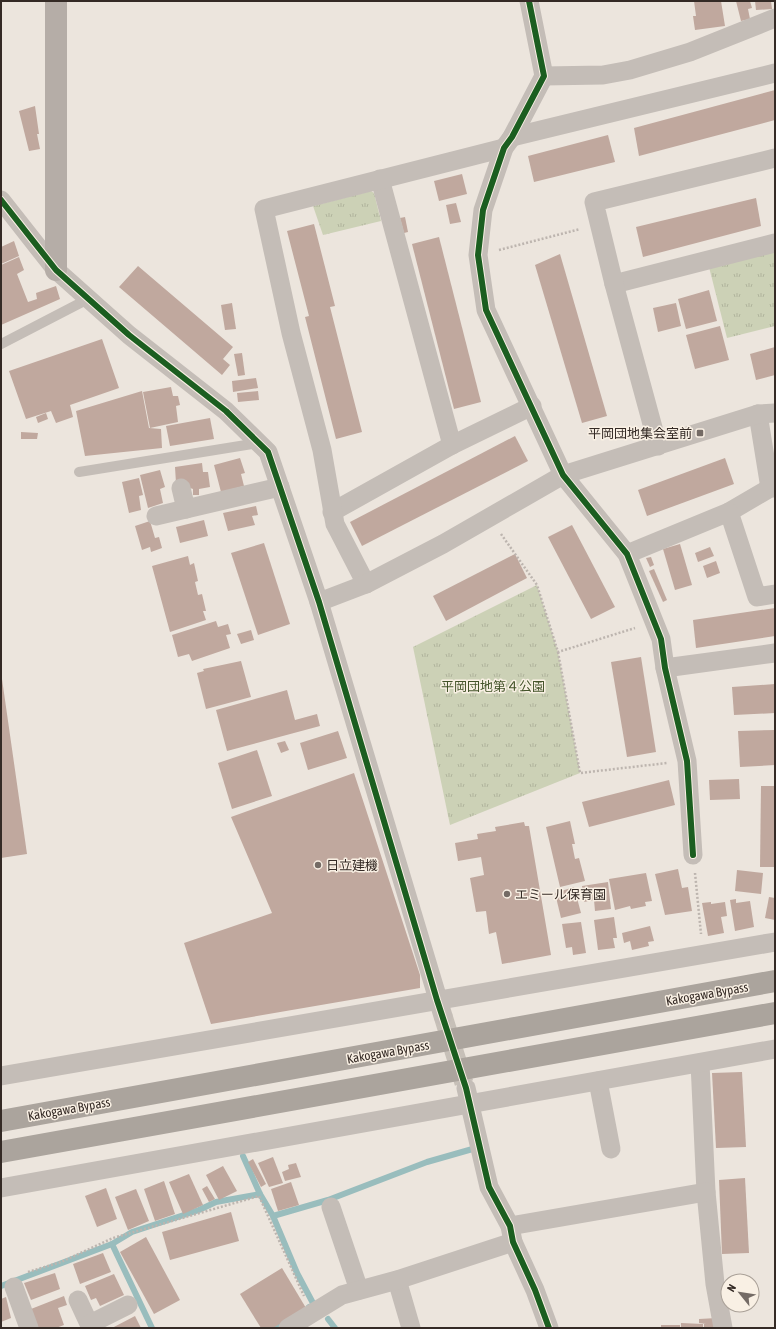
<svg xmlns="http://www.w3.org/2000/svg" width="776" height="1329" font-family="'Asap Condensed','Noto Sans JP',sans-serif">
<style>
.grass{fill:url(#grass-tufts)}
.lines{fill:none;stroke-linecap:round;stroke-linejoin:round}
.stream{stroke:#99bdbd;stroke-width:6}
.building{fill:#c0a89e}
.street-tunnel{stroke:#c7c0b8;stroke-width:19;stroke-dasharray:19 10;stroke-linecap:butt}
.path{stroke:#bdb5af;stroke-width:2.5;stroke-dasharray:2 2;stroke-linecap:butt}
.lane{stroke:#c4bdb7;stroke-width:10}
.street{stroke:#c4bdb7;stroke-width:19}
.secondary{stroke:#b5ada7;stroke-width:22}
.highway{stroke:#aba49d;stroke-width:22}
.cycleway-casing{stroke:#f9f0e4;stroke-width:8}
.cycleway{stroke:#1b5e20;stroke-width:6}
.poi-dot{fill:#746b65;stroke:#f9f0e4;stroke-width:1.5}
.labels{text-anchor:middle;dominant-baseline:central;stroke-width:3;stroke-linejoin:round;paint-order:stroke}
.poi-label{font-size:13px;fill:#342a25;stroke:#f9f0e4;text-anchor:start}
.park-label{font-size:13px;fill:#435329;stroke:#f9f0e4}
.street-label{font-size:13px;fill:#342a25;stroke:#f9f0e4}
</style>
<defs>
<pattern id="grass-tufts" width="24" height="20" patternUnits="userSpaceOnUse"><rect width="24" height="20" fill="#ccd1b6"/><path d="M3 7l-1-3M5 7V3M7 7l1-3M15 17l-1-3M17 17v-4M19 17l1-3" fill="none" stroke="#b0b49c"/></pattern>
</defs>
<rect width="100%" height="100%" fill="#ece5dd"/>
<g class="grass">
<polygon points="371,191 374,193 381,221 323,235 313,206"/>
<polygon points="775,250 775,326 727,338 709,267"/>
<polygon points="537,585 558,652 580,773 450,825 413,647"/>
</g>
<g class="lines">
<g class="stream">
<polyline points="243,1156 260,1194 273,1216 297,1273 314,1305 309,1307"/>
<polyline points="273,1216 328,1200 427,1162 476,1148"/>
<polyline points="112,1244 152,1328"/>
<polyline points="1,1286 112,1244 132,1232 199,1210 216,1202 260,1194"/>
<polyline points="328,1319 335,1328"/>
<polyline points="274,1328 286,1321"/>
</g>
</g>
<g class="building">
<polygon points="694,1 721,1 725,26 695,30 693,16 696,16"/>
<polygon points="736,1 750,1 752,8 748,9 750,19 741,21"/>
<polygon points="755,1 771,1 772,9 756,10"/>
<polygon points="775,90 775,120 639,156 634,128"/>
<polygon points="35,106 39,134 37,134 40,149 29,151 19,111"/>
<polygon points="608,135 615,162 534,182 528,156"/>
<polygon points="462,174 467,194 439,201 434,181"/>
<polygon points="756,198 761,226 643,257 636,227"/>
<polygon points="456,203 461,222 450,224 446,205"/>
<polygon points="405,217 408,232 404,233 400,218"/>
<polygon points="314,224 335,306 330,307 362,432 336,439 305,317 309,316 287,231"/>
<polygon points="439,237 481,402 454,409 412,244"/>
<polygon points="14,241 19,256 1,264 1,247"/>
<polygon points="560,254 607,416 582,423 535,265"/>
<polygon points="19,257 24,270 17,274 28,302 37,299 36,293 56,286 60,299 1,325 1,265"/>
<polygon points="138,266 233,347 223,359 230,365 222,375 119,287"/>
<polygon points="709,290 717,321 686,329 678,299"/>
<polygon points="232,303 236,329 225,330 221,305"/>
<polygon points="676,303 681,326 658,332 653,308"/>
<polygon points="720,326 729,360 695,369 686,335"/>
<polygon points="102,339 119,388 70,405 73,417 56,423 51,411 26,419 9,371"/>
<polygon points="775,347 775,375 756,380 750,354"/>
<polygon points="242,353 245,375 238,376 234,354"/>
<polygon points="256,378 258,388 233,392 232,381"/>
<polygon points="171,387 173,396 178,396 180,405 176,406 178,422 150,428 143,392"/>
<polygon points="142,391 149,428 161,429 162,448 85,456 76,411"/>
<polygon points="258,391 259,400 238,402 237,393"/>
<polygon points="46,413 48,419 38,423 36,417"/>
<polygon points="210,418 214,439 170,446 166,426"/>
<polygon points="21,432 38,433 37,439 21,439"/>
<polygon points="515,436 528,461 362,546 350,522"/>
<polygon points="240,458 245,473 241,474 244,486 221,492 214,465"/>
<polygon points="725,458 734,484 647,516 638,490"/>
<polygon points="202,463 203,472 208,472 210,487 199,489 199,495 193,495 193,489 176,483 175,467"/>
<polygon points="160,470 165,487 160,489 163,503 148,508 140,475"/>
<polygon points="139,478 143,495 139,496 141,510 129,513 122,482"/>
<polygon points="256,506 258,515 252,516 255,525 228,531 223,513"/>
<polygon points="204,520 208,536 180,543 176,527"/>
<polygon points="150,521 155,538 159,537 162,548 151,552 150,547 142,550 135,526"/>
<polygon points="572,525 615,607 591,619 548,537"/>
<polygon points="264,543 290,624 258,635 231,553"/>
<polygon points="680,544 692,585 675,590 663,549"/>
<polygon points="710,547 714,556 698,562 695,553"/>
<polygon points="515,554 527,578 446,621 433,596"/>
<polygon points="188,556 190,565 194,563 198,581 195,582 198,595 202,594 206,611 203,611 206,620 170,632 152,566"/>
<polygon points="651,557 654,565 650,567 646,558"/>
<polygon points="716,561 720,573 707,578 703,566"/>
<polygon points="654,569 667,600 663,602 649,571"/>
<polygon points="775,608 775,636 696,648 693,620"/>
<polygon points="216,621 218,627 228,624 231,634 226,635 230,648 192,661 189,654 178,657 172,635"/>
<polygon points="251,630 254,640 241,644 237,634"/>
<polygon points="641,657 656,752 627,757 611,662"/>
<polygon points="241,661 251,697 206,709 197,673 204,671 203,669"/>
<polygon points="1,672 27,854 1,858"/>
<polygon points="775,684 775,713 734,715 732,687"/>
<polygon points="287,690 295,720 317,714 320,726 227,751 216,710"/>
<polygon points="775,730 775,765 740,767 738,731"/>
<polygon points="338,731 347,758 308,770 300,743"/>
<polygon points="285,741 289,750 281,753 277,743"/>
<polygon points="257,750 272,796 232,809 218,763"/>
<polygon points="354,773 420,975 420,988 211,1024 184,943 272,913 231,817"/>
<polygon points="739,779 740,799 710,800 709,780"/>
<polygon points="669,780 675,805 589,827 582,802"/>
<polygon points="761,786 775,786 775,867 760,867"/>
<polygon points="570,821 575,844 572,844 575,859 579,858 585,881 560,887 546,827"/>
<polygon points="524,822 525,826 529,826 551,955 502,964 496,932 489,934 486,911 476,912 470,878 484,875 481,857 458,861 455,843 478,839 477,834 496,831 495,827"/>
<polygon points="678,869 682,888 688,887 692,911 665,915 655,874"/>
<polygon points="737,870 763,873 761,894 735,891"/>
<polygon points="646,873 652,901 645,902 646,906 631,909 630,906 615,910 609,879"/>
<polygon points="608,882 611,909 595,911 594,900 584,902 582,886"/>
<polygon points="574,887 581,913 561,918 555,893"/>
<polygon points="769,897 775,898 775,920 765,918"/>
<polygon points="736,899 736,903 750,901 754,927 735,931 730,900"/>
<polygon points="711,902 711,904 725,902 727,916 721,917 724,933 708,936 702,903"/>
<polygon points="614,917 617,938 613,938 615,948 598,950 594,920"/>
<polygon points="581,922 586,953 573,955 572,947 566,948 562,924"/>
<polygon points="650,926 654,941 648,942 649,946 632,950 630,941 624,943 622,933"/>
<polygon points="742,1072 746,1147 716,1148 712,1073"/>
<polygon points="273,1157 283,1183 269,1187 258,1163"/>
<polygon points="253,1159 266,1184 261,1187 248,1162"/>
<polygon points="296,1163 301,1177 285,1181 282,1172 289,1169 288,1165"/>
<polygon points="223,1166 237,1191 219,1200 206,1175"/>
<polygon points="189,1174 203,1205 183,1214 169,1182"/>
<polygon points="745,1178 749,1253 722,1254 719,1180"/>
<polygon points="164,1181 175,1214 155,1221 144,1189"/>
<polygon points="291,1182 299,1205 278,1211 271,1189"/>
<polygon points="207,1186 215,1199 209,1202 202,1189"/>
<polygon points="106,1188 117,1219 97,1227 85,1196"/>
<polygon points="136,1189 149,1221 128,1230 115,1197"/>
<polygon points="231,1212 239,1241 170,1260 162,1232"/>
<polygon points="146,1237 180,1300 154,1314 120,1252"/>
<polygon points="103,1253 111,1272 80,1284 73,1264"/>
<polygon points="282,1268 306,1308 273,1328 261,1328 240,1294"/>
<polygon points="55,1273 60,1289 31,1300 24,1283"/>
<polygon points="114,1274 124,1295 100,1306 96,1298 91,1300 85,1286"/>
<polygon points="64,1296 67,1305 58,1308 64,1325 56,1328 38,1328 31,1309"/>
<polygon points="6,1297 11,1318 1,1322 1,1299"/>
<polygon points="135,1316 141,1328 112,1328"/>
<polygon points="717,1318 718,1328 704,1328 704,1324 706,1324 699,1323 699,1319"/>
<polygon points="681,1323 703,1324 703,1328 681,1328"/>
<rect x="661" y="1325" width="19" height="3"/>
</g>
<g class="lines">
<polyline class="street-tunnel" points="443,1016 464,1083"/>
<g class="path">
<polyline points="499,250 580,229"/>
<polyline points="501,534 537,585 558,652 635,628"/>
<polyline points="558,652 580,773 667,763"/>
<polyline points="695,873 701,934"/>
<polyline points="28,1272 61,1262 113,1238 259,1196 304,1296"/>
</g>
<g class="lane">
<polyline points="1,344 88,299"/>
<polyline points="79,472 258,443"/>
</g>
<g class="street">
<polyline points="529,1 544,76 512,137 504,148 483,210 478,255 486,310 563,475 627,554 661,639 665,668 687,761 693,855"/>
<polyline points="544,76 603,75 630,70 690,52 775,18"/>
<polyline points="512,137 775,73"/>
<polyline points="380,179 452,445"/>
<polyline points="1,200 56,270 129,335 226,411 268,452 319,602 443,1016"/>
<polyline points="614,284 775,243"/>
<polyline points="758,414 770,488"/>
<polyline points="658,446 614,284 594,202 775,158"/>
<polyline points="181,488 186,509"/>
<polyline points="332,512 452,445 532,406"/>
<polyline points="729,512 770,488 775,488"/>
<polyline points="156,516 280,487"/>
<polyline points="627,554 729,512 757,597 775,594"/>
<polyline points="366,584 335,524 322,450 291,333 264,209 504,148"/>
<polyline points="319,602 366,584 443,544 563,475 758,414 775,413"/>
<polyline points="665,668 775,653"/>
<polyline points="700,1063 706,1192 715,1284 723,1328"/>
<polyline points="1,1076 775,942"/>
<polyline points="598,1081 611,1149"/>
<polyline points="466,1088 489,1187 510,1226 513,1242 535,1290 549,1328"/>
<polyline points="1,1188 775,1049"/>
<polyline points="331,1207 359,1290"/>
<polyline points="510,1226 706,1192"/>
<polyline points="397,1280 411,1328"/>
<polyline points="14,1287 29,1328"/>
<polyline points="78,1300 91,1328"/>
<polyline points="90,1324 128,1305"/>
<polyline points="288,1328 342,1295 397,1280 513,1242"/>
</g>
<polyline class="secondary" points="56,270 56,1"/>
<g class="highway">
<polyline points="1,1121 775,981"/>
<polyline points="1,1152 775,1013"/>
</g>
<defs>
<g id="cycleway">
<polyline points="529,1 544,76 512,137 504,148 483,210 478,255 486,310 563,475 627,554 661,639 665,668 687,761 693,855"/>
<polyline points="1,200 56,270 129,335 226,411 268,452 319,602 437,1000 466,1088 489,1187 510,1226 513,1242 535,1290 549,1328"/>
</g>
</defs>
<use href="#cycleway" class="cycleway-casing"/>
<use href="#cycleway" class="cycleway"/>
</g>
<g class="poi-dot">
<rect x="696" y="429" width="8" height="8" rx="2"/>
<circle cx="318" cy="865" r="4"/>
<circle cx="507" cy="894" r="4"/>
</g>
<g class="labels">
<g class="poi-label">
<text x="692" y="433" text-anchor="end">平岡団地集会室前</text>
<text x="326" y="865">日立建機</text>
<text x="515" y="894">エミール保育園</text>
</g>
<g class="park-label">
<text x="493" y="686">平岡団地第４公園</text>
</g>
<g class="street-label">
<text transform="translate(707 994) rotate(-10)">Kakogawa Bypass</text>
<text transform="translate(388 1052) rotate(-10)">Kakogawa Bypass</text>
<text transform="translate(69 1109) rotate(-10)">Kakogawa Bypass</text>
</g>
</g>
<rect width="776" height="1329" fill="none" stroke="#342a25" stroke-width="4"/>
<g transform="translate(740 1293) rotate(300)"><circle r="19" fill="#f9f0e4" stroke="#aaa198"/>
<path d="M0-3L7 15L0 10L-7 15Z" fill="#746b65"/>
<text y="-6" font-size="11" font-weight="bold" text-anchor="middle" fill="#342a25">N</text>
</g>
</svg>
